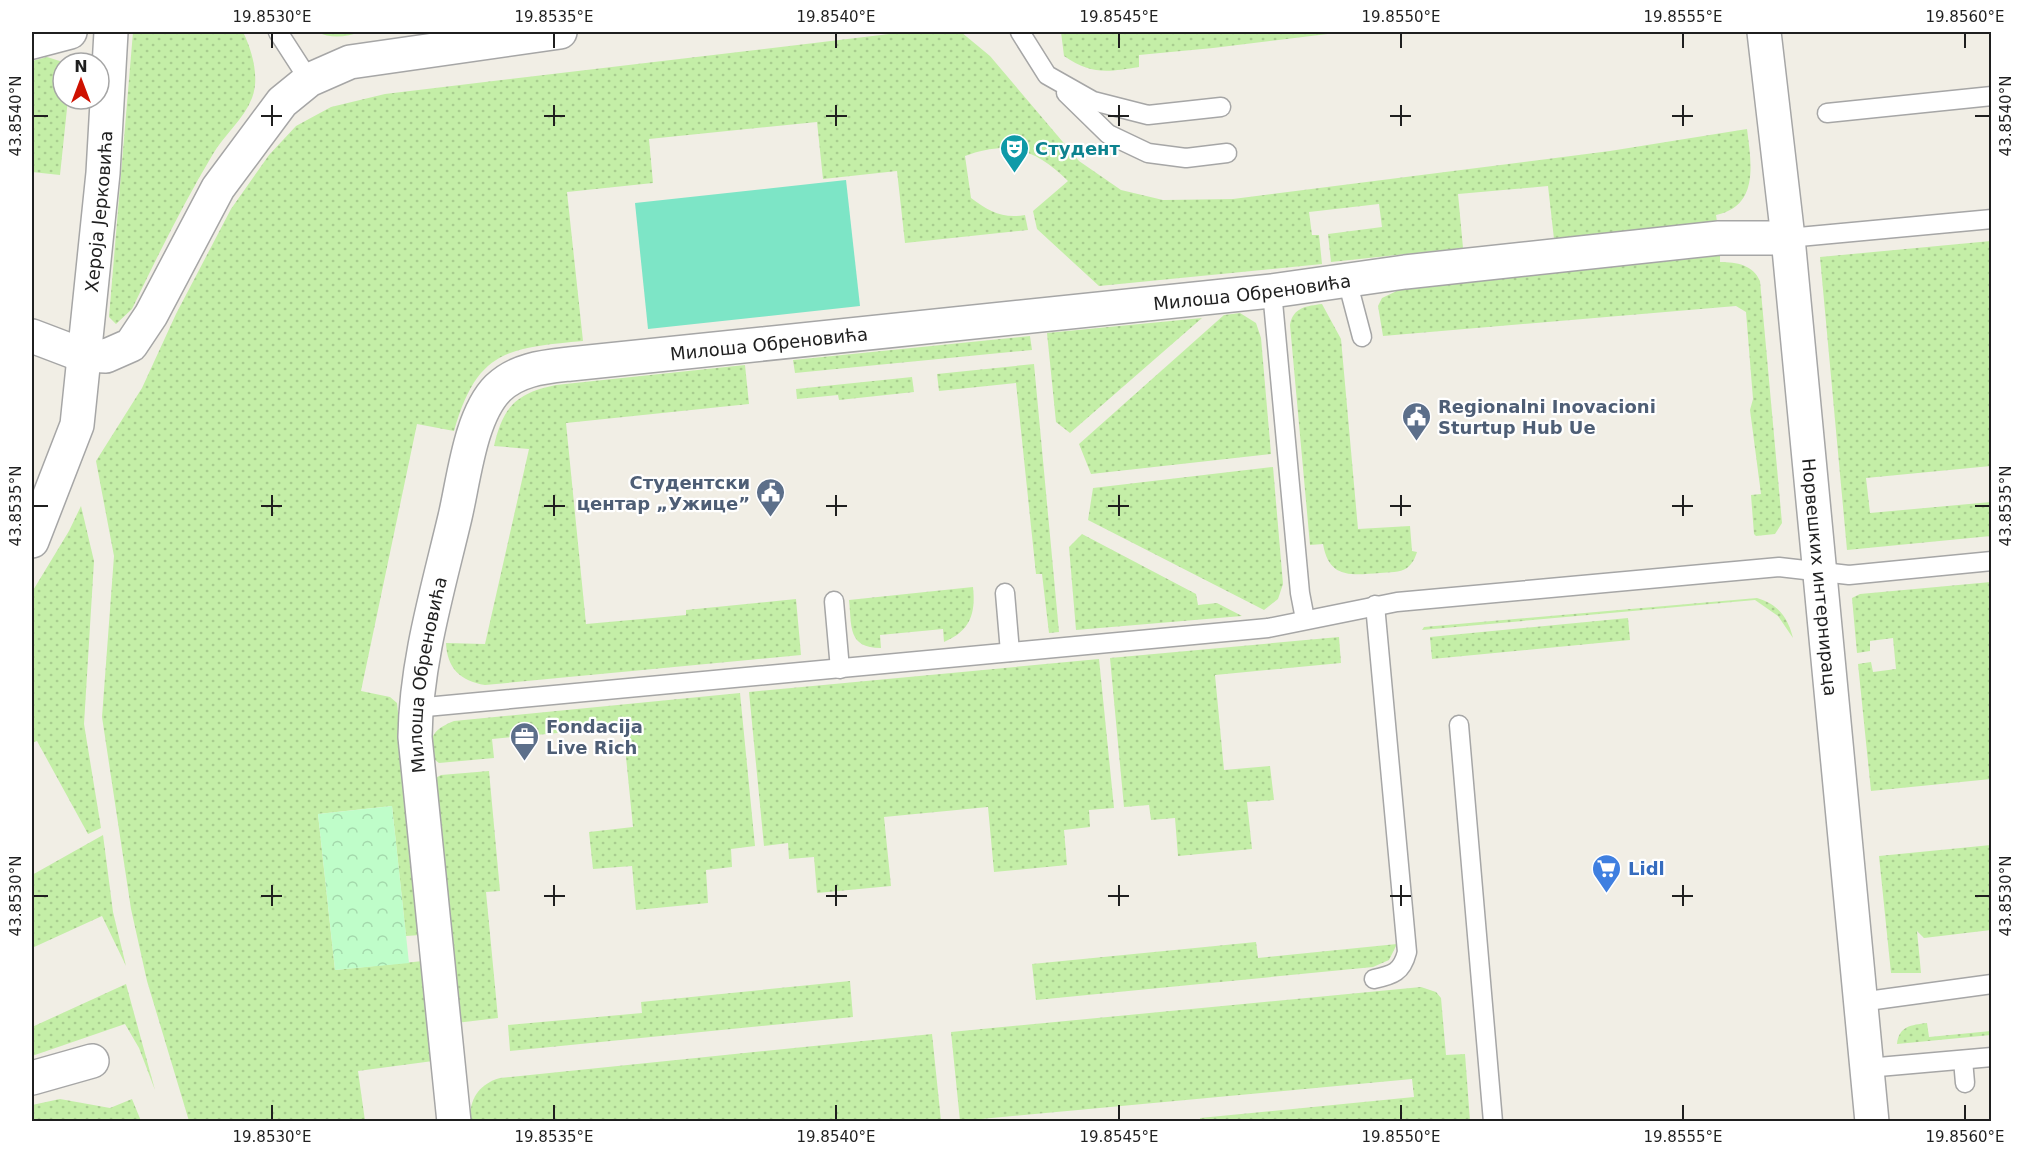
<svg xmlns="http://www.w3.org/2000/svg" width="2023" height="1153" font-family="'DejaVu Sans',sans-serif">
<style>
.grass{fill:url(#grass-dots)}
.park{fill:url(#park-crowns)}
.pitch{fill:#7de5c6}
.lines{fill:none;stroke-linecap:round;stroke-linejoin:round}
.lane-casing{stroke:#a6a6a6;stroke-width:21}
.street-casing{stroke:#a6a6a6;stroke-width:36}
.lane{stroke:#fff;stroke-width:18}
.street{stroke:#fff;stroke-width:33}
.ticks{fill:none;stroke:#1f1f1f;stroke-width:2}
.labels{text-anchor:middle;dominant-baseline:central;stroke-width:4.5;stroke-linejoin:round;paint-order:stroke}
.culture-label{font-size:18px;font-weight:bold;fill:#0d838f;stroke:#fff;text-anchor:start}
.street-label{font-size:18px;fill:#1f1f1f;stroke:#fff}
.service-label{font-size:18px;font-weight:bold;fill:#4e5e75;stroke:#fff;text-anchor:start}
.shop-label{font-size:18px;font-weight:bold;fill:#366cbe;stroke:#fff;text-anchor:start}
.neatline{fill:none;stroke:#1f1f1f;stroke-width:2}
.ticks-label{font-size:15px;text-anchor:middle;fill:#1f1f1f}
</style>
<defs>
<pattern id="grass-dots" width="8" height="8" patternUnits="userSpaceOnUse" patternTransform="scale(1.5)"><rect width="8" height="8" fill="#c4eea7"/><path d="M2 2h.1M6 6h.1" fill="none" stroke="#a8cc8f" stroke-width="1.8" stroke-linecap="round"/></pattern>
<pattern id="park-crowns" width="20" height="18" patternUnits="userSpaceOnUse" patternTransform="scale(1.5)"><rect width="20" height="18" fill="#bffdc9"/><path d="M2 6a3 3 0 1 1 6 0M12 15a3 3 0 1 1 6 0" fill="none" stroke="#a4d8ac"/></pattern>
</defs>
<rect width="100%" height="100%" fill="#f1eee5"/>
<g class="grass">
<path d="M133,32H243C252,50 260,78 252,98C244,119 224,135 213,154C183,204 157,257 132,309L116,324L109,317Z"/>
<path d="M317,32H361C346,37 331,39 317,32Z"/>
<path d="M906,32H961L990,56L1079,161L1121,190L1163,200L1233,199L1610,151L1747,129C1751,162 1760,206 1716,215L1717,222L1554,239L1548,186L1458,194L1463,248L1331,262L1328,234L1382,227L1379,204L1309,212L1312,235H1319L1322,264L1099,286L1037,229L1033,211L1068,181C1036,149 1008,140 965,156L971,198C988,211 1003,219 1025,215L1028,230L905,243L897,171L823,179L817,122L649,139L653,183L567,192L583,341C506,348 477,351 454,431L417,424L361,691L390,697L397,703L420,935L406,936L392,806L318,814L335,970L423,961L433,1061L358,1071L365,1121H189L147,981L131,909L102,717L114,556L96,461L142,388L176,314L231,209L269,155L296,126L331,107L385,94Z"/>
<path d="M1061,32H1344L1213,48L1139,55V67C1108,72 1091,75 1064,56Z"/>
<polygon points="47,57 66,63 63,63 63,99 68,99 60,175 32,172 32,61"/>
<polygon points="1991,241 1991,466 1866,478 1870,513 1991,502 1991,536 1847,550 1820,257"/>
<path d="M1720,254V262C1737,262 1753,265 1760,281L1782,523L1775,534L1756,536L1754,534L1751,495L1761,494L1750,410L1753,399L1746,312L1736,306L1383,336L1378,306L1382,298L1401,289Z"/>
<path d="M1322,304L1341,339L1358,529L1410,526L1412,551L1417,552C1415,558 1413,563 1407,568C1400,573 1389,572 1380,573C1351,575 1329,579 1323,544L1310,545L1290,325C1293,307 1307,306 1322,304Z"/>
<polygon points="1240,313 1256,323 1261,338 1271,454 1091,474 1079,444 1224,315"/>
<polygon points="1202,318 1070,433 1056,422 1047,333"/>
<polygon points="1030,336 1032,350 795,373 793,360"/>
<polygon points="1034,364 1059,632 1049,633 1042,574 1036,574 1016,383 939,391 937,374"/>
<path d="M745,365L749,404L566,423L586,624L686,615V610L796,599L801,655L485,685C460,681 447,668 446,643L485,644L529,449L494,446C503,407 516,393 556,385Z"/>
<polygon points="912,377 914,392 839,400 838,395 797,399 796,389"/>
<polygon points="1273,467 1283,584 1278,599 1264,610 1088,520 1093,488"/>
<polygon points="81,506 94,561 84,724 101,828 88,834 37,741 32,743 32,592 69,531"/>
<polygon points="1082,534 1196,594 1198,605 1217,603 1242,616 1076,630 1069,547"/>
<polygon points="1991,582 1991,779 1871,791 1858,664 1871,662 1873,672 1896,669 1893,638 1870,641 1870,651 1857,653 1852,598 1860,594"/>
<path d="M973,587C976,614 970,631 944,642L943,629L880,635L881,648C847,648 852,626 849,600Z"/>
<path d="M1757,598C1778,604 1788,618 1793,638L1778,616L1755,600L1422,630L1424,627Z"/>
<polygon points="1628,618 1630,640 1432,659 1430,637"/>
<polygon points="1339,637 1341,663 1215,675 1224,770 1270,766 1274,800 1247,802 1252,849 1178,856 1175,818 1151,820 1149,805 1124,807 1110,658"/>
<polygon points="1099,659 1114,808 1089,810 1090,827 1064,830 1067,865 994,872 988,807 884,817 891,886 817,893 814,857 789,859 788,843 764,846 749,692"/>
<path d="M740,693L755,846L731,849L732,867L706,870L708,903L636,910L632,866L593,869L589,832L633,827L623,727L492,739L494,758L439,763L431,757C429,736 434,729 454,721Z"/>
<polygon points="489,771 500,891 486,892 498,1018 456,1023 434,779 441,775"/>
<polygon points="103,835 113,912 126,966 102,916 32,948 32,875"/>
<polygon points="1991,845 1991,930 1924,938 1917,931 1921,973 1891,973 1879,856"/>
<polygon points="1256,942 1258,958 1397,944 1389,960 1373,967 1036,1000 1032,964"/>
<polygon points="850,981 853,1017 510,1051 508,1025 642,1013 641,1002"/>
<polygon points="126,984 155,1090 139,1048 125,1024 32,1056 32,1027"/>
<polygon points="1421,987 1436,992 1441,998 1446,1055 1465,1054 1470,1121 1200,1121 1200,1118 1414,1097 1412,1079 960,1121 951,1032"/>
<path d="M1927,1023L1929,1037L1991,1031V1035L1897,1044C1899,1026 1911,1025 1927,1023Z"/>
<path d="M932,1034L941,1121H471C468,1100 479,1084 500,1078Z"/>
<polygon points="60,1099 110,1108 132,1099 141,1121 32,1121 32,1105"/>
</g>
<polygon class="park" points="392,806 409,963 335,970 318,814"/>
<polygon class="pitch" points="846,180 860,306 648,329 635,203"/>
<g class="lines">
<defs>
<g id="lane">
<polyline points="278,32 309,80"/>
<polyline points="1020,32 1047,75 1093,101 1148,115 1221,107"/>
<polyline points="1066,93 1108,134 1148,153 1186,158 1227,153"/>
<polyline points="1827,113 1992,96"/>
<polyline points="1788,238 1992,219"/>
<polyline points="1347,280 1362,337"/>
<polyline points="1272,291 1300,593 1305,619"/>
<polyline points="1005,593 1010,652"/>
<polyline points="834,601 840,669"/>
<polyline points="415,708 1268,628 1397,602 1779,567 1849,575 1992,561"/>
<polyline points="1459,725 1493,1122"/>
<path d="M1374,979C1393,975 1402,972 1407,952L1375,605"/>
<polyline points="1860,1002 1992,984"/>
<polyline points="1963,1060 1965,1083"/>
<polyline points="1867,1068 1992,1057"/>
</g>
<g id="street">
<path id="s1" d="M1764,32L1788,238L1872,1122"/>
<polyline points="32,42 70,32"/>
<polyline points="32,336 82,355 106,356 131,345 151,315 218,188 282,102 309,80 350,62 560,32"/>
<path id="s2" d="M32,541L77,425L103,173L111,32"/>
<polyline points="32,1078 92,1061"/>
<path id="s3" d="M454,1122L415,737C416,662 438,589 455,517C464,479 470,416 498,388C518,369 544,367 570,364L1272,291L1405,272L1719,238H1788"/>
</g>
</defs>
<use href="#lane" class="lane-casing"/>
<use href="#street" class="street-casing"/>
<use href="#lane" class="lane"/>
<use href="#street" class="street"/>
</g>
<path class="ticks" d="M272,33V48M554,33V48M836,33V48M1119,33V48M1401,33V48M1683,33V48M1965,33V48M272,105V126M554,105V126M836,105V126M1119,105V126M1401,105V126M1683,105V126M33,116H48M261,116H282M544,116H565M826,116H847M1108,116H1129M1390,116H1411M1672,116H1693M1975,116H1990M272,495V516M554,495V516M836,495V516M1119,495V516M1401,495V516M1683,495V516M33,506H48M261,506H282M544,506H565M826,506H847M1108,506H1129M1390,506H1411M1672,506H1693M1975,506H1990M272,885V906M554,885V906M836,885V906M1119,885V906M1401,885V906M1683,885V906M33,896H48M261,896H282M544,896H565M826,896H847M1108,896H1129M1390,896H1411M1672,896H1693M1975,896H1990M272,1105V1120M554,1105V1120M836,1105V1120M1119,1105V1120M1401,1105V1120M1683,1105V1120M1965,1105V1120"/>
<defs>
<symbol id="theatre-pin" viewBox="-11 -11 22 30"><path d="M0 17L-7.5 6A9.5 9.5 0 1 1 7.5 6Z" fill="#0f9aa8" stroke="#fff"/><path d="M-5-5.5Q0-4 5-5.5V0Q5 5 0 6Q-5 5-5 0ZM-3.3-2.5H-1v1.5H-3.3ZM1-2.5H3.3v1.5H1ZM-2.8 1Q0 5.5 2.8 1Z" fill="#fff"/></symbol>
<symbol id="civic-pin" viewBox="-11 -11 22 30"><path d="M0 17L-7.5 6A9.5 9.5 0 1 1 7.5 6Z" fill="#5c6f8a" stroke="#fff"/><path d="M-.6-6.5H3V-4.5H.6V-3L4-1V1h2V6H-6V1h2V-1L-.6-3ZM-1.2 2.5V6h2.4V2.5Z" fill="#fff"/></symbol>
<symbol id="office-pin" viewBox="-11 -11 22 30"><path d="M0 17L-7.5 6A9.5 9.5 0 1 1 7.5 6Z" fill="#5c6f8a" stroke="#fff"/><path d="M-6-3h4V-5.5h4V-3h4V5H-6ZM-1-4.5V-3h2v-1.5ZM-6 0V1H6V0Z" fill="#fff"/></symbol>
<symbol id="supermarket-pin" viewBox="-11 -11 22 30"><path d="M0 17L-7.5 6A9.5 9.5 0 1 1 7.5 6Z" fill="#3f7fe0" stroke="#fff"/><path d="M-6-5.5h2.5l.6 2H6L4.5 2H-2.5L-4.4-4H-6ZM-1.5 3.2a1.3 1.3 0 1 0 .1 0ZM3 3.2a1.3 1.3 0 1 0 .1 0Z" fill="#fff"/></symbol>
</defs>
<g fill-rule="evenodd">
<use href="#theatre-pin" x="998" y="132" width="33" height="45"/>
<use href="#civic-pin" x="1400" y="400" width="33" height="45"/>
<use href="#civic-pin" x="754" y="476" width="33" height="45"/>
<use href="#office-pin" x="508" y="720" width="33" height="45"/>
<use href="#supermarket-pin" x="1590" y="852" width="33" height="45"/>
</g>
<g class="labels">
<g class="culture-label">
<text x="1035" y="148">Студент</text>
</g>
<g class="street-label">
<text stroke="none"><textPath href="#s2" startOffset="339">Хероја Јерковића</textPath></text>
<text stroke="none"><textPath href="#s3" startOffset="1512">Милоша Обреновића</textPath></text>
<text stroke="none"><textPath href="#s3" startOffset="1026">Милоша Обреновића</textPath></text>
<text stroke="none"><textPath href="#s1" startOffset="548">Норвешких интернираца</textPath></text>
<text stroke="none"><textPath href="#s3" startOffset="450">Милоша Обреновића</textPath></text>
</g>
<g class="service-label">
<text x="1438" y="406">Regionalni Inovacioni<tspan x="1438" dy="21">Sturtup Hub Ue</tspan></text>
<text x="750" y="482" text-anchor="end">Студентски<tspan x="750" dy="21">центар „Ужице”</tspan></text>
<text x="546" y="726">Fondacija<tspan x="546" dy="21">Live Rich</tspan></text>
</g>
<g class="shop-label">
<text x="1628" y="868">Lidl</text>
</g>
</g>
<rect width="2023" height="1153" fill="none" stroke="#ffffff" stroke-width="66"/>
<g transform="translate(81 81)"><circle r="28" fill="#ffffff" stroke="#a5a5a5" stroke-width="1.5"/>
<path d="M0-4.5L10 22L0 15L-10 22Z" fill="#ce1100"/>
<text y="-9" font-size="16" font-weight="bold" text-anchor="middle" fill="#1f1f1f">N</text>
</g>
<rect x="33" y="33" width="1957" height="1087" class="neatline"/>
<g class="ticks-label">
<text x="272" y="22">19.8530°E</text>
<text x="554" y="22">19.8535°E</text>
<text x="836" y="22">19.8540°E</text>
<text x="1119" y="22">19.8545°E</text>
<text x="1401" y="22">19.8550°E</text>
<text x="1683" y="22">19.8555°E</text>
<text x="1965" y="22">19.8560°E</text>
<text transform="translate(16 116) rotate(-90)" y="5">43.8540°N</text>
<text transform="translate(2006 116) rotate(-90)" y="5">43.8540°N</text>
<text transform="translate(16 506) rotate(-90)" y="5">43.8535°N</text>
<text transform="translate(2006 506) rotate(-90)" y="5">43.8535°N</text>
<text transform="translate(16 896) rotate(-90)" y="5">43.8530°N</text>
<text transform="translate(2006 896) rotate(-90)" y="5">43.8530°N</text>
<text x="272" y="1142">19.8530°E</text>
<text x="554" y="1142">19.8535°E</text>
<text x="836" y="1142">19.8540°E</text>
<text x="1119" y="1142">19.8545°E</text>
<text x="1401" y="1142">19.8550°E</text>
<text x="1683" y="1142">19.8555°E</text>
<text x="1965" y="1142">19.8560°E</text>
</g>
</svg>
